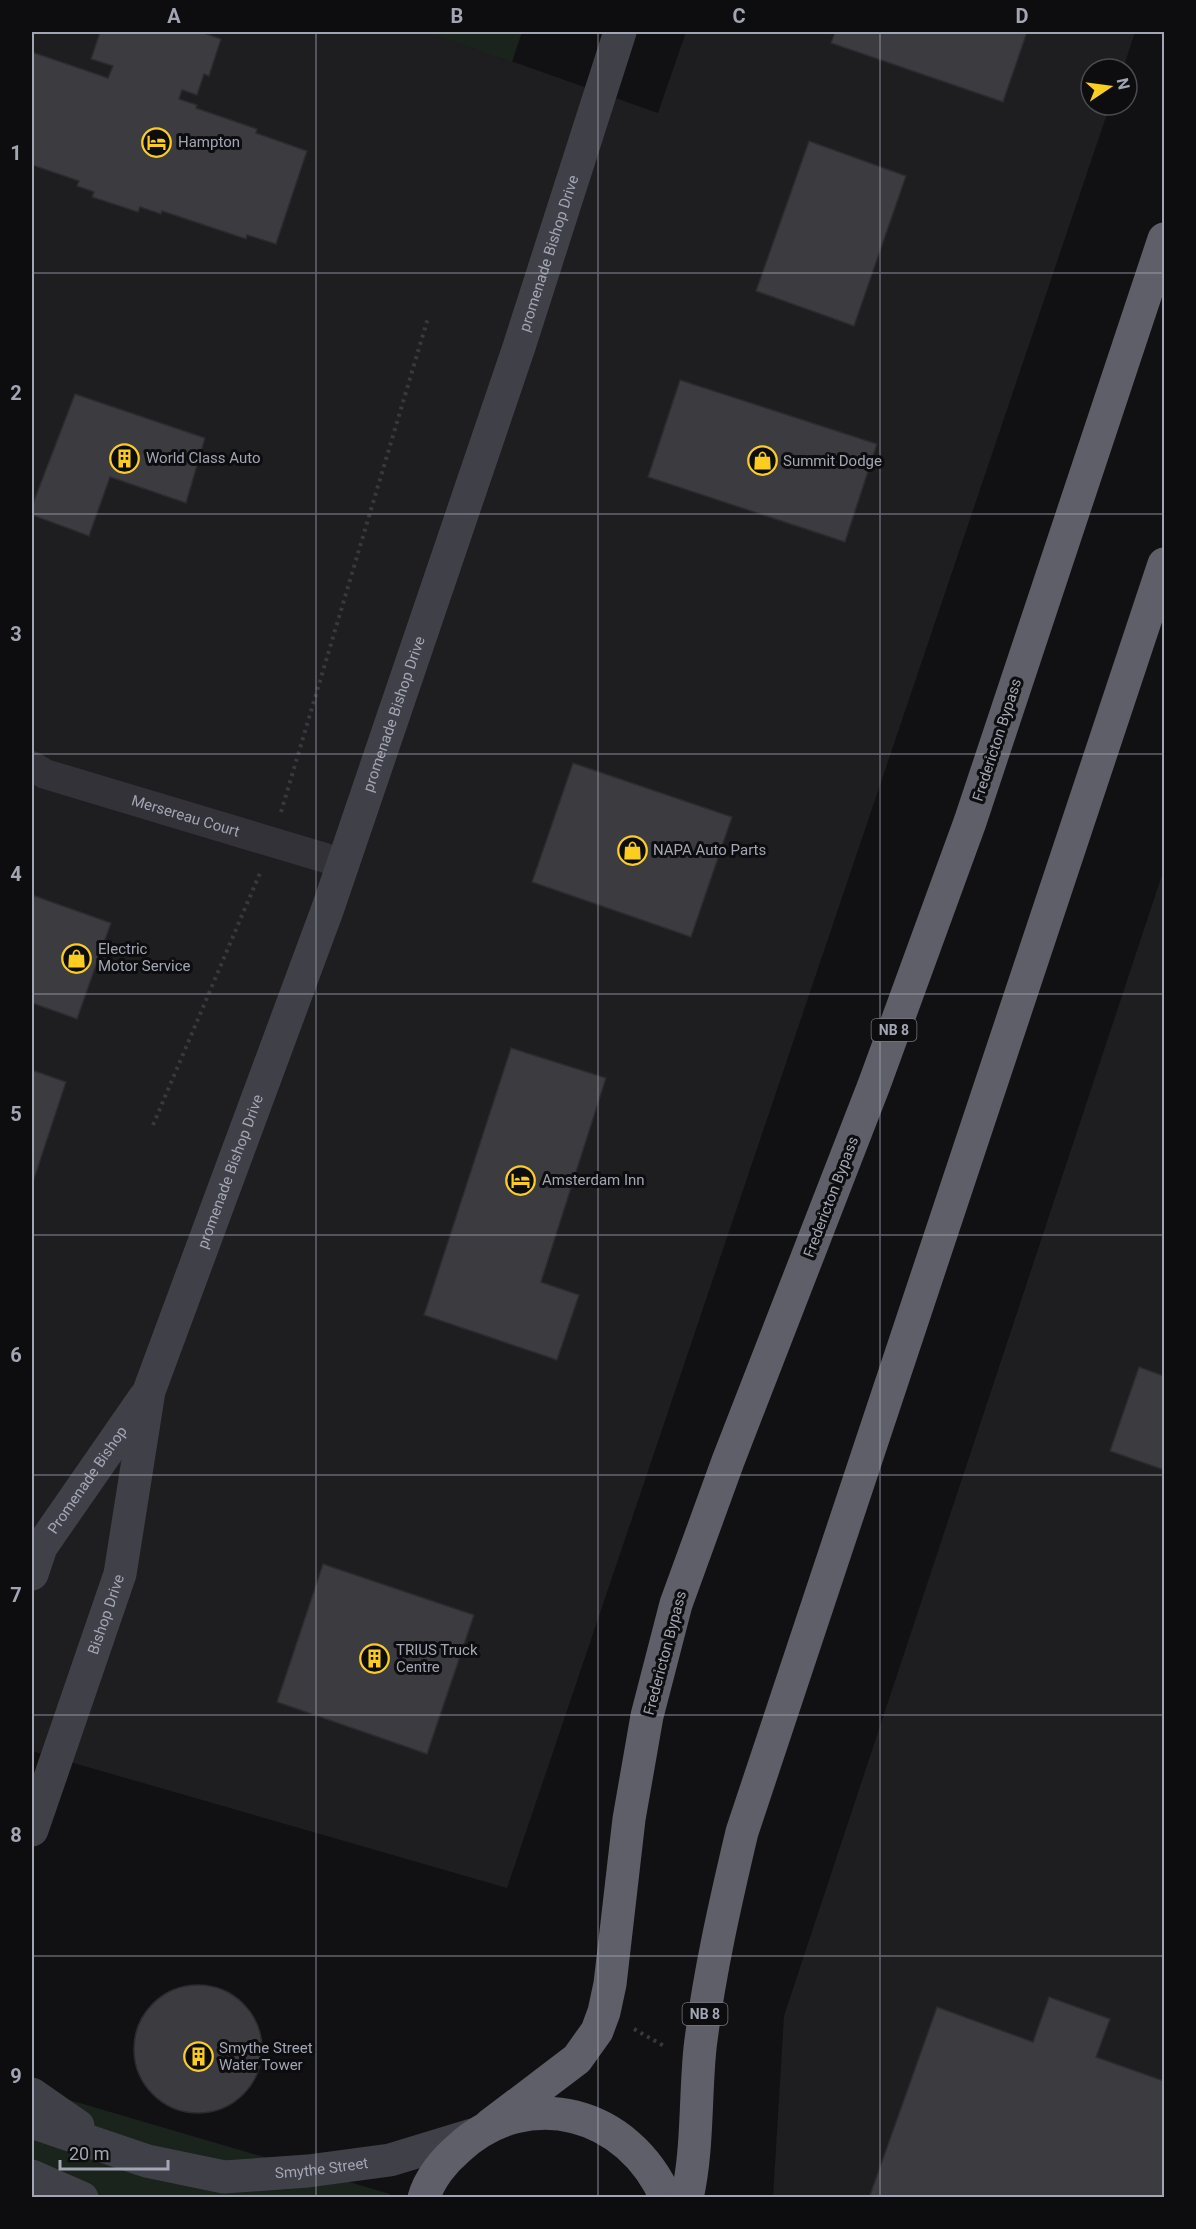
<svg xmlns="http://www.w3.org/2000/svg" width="1196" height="2229" font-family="Roboto,sans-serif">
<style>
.built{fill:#1e1d20}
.green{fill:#1b231d}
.building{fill:#3c3b40;stroke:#2c2b2f;stroke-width:1.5}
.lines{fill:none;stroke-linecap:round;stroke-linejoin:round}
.path{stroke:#38393f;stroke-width:4;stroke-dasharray:3 4.5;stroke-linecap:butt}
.street{stroke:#323238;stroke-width:30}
.secondary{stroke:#404148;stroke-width:33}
.highway{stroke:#5e5f69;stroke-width:33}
.grid{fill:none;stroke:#a2a5b4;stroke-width:1.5;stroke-opacity:0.55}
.labels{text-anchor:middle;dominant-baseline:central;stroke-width:6;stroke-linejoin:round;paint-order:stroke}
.shield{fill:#0d0c0e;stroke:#757782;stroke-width:1.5}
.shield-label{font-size:14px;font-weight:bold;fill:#a2a5b4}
.poi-label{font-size:15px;fill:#a2a5b4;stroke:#0d0c0e;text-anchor:start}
.street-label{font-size:15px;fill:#a2a5b4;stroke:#0d0c0e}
.neatline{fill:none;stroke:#a2a5b4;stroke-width:2}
.grid-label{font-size:20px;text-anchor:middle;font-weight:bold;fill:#a2a5b4}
</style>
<rect width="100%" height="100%" fill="#111113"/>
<g class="built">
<polygon points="32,32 429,32 658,113 686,32 1135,32 1123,69 1091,69 1091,105 1110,105 507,1888 32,1751"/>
<polygon points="1164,869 1164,2197 773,2198 784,2016"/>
</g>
<g class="green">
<polygon points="427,32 522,32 512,62"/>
<polygon points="32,2089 390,2194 389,2198 32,2197"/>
</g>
<g class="building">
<polygon points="100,32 201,32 221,39 209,76 204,74 197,95 182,90 179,99 197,105 196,108 257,129 256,133 307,151 276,244 247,235 246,239 162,211 161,214 140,207 138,212 92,197 94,192 77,186 79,181 32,165 32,52 108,78 113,66 91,59"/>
<polygon points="835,32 1027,32 1003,102 831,43"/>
<polygon points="809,141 906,176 854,326 756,291"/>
<polygon points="680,380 877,444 845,542 648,477"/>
<polygon points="75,394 205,438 186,503 110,477 89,536 32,515 32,506"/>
<polygon points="573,763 732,817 691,937 532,882"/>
<polygon points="32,895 111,923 77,1019 32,1003"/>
<polygon points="511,1048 606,1078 541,1282 579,1295 557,1360 424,1315"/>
<polygon points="32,1070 66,1082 32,1185"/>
<polygon points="1139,1367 1164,1376 1164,1470 1110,1451"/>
<polygon points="323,1564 474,1615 427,1754 277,1702"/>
<circle cx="198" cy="2049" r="64"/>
<polygon points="1049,1997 1110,2019 1096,2057 1164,2081 1164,2198 869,2198 937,2007 1033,2042"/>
</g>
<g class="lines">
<g class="path">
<polyline points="281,812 428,318"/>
<polyline points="153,1125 260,873"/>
<polyline points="634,2029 664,2046"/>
</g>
<path class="street" id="s1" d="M32,766L45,774L342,863"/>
<g class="secondary">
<path id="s2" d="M32,1574L41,1547L145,1397"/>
<path id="s3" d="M32,1830L120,1574L149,1391L328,908L519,347L620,32"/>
<polyline points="32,2094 78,2126"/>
<path id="s4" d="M32,2122L147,2161L224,2177L308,2171L390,2160L472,2135"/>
<polyline points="32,2176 82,2198"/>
</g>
<g class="highway">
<polyline points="490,2125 577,2059 597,2031 604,2012 610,1984 629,1819 647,1716 676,1604 728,1461 874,1085 970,822 1164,239"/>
<path d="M424,2198C429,2179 444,2161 458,2149C528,2084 629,2112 666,2198"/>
<path d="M687,2198C698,2149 695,2097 700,2048C709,1974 725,1904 742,1832L1164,564"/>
</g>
</g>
<path class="grid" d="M316,32V2198M598,32V2198M880,32V2198M32,273H1164M32,514H1164M32,754H1164M32,994H1164M32,1235H1164M32,1475H1164M32,1715H1164M32,1956H1164"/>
<defs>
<symbol id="hotel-ring" viewBox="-11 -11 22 22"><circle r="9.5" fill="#0d0c0e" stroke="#fbcd21" stroke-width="1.5"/><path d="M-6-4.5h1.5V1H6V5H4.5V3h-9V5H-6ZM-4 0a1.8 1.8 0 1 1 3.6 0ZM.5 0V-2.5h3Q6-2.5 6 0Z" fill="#fbcd21"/></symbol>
<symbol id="building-ring" viewBox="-11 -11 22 22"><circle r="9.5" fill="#0d0c0e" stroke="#fbcd21" stroke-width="1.5"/><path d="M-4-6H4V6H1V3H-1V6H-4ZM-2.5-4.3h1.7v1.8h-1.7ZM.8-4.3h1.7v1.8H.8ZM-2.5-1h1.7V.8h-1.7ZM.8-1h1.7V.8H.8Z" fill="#fbcd21"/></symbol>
<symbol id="shop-ring" viewBox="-11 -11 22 22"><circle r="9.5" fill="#0d0c0e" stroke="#fbcd21" stroke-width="1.5"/><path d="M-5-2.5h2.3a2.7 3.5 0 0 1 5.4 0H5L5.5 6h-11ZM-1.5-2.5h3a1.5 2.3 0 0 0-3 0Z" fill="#fbcd21"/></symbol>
</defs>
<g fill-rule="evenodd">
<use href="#hotel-ring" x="140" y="126" width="33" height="33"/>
<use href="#building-ring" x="108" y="442" width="33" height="33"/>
<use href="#shop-ring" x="746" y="444" width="33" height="33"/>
<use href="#shop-ring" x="616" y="834" width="33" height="33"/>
<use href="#shop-ring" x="60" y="942" width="33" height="33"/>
<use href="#hotel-ring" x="504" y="1164" width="33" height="33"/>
<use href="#building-ring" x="358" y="1642" width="33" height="33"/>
<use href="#building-ring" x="182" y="2040" width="33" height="33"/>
</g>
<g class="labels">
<g class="shield">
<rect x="871.5" y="1019" width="45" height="22" rx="4.5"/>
<rect x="682.5" y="2003" width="45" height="22" rx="4.5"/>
</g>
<g class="shield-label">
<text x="894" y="1030">NB 8</text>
<text x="705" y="2014">NB 8</text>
</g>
<g class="poi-label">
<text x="178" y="142">Hampton</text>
<text x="146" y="458">World Class Auto</text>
<text x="783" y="461">Summit Dodge</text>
<text x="653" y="850">NAPA Auto Parts</text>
<text x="98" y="949">Electric<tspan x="98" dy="17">Motor Service</tspan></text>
<text x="542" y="1180">Amsterdam Inn</text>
<text x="396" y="1650">TRIUS Truck<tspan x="396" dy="17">Centre</tspan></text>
<text x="219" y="2048">Smythe Street<tspan x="219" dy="17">Water Tower</tspan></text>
</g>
<g class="street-label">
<text stroke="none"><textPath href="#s3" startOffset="1662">promenade Bishop Drive</textPath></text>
<text stroke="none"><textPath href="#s3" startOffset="1176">promenade Bishop Drive</textPath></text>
<text transform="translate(997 740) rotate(-72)">Fredericton Bypass</text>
<text stroke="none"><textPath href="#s1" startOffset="162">Mersereau Court</textPath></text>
<text stroke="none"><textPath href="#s3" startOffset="690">promenade Bishop Drive</textPath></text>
<text transform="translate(831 1197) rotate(-69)">Fredericton Bypass</text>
<text stroke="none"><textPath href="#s2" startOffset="110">Promenade Bishop</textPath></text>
<text stroke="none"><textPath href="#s3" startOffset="228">Bishop Drive</textPath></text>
<text transform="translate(665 1653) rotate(-75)">Fredericton Bypass</text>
<text stroke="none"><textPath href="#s4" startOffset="298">Smythe Street</textPath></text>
</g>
</g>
<rect width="1196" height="2229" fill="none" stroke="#0d0c0e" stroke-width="66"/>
<g transform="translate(1109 87) rotate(77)"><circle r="28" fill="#0d0c0e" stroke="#494950" stroke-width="1.5"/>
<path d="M0-4.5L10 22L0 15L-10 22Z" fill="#fbcd21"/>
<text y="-9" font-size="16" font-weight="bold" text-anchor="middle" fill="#a2a5b4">N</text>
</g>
<path d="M60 2160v9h108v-9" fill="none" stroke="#a2a5b4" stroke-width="3"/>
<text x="69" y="2160" font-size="18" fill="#a2a5b4" stroke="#0d0c0e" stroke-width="4.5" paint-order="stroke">20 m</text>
<rect x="33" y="33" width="1130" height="2163" class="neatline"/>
<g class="grid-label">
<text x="174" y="23">A</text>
<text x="457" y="23">B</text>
<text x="739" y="23">C</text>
<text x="1022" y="23">D</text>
<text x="16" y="160">1</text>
<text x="16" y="400">2</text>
<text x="16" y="641">3</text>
<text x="16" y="881">4</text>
<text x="16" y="1121">5</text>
<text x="16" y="1362">6</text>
<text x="16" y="1602">7</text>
<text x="16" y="1842">8</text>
<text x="16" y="2083">9</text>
</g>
</svg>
